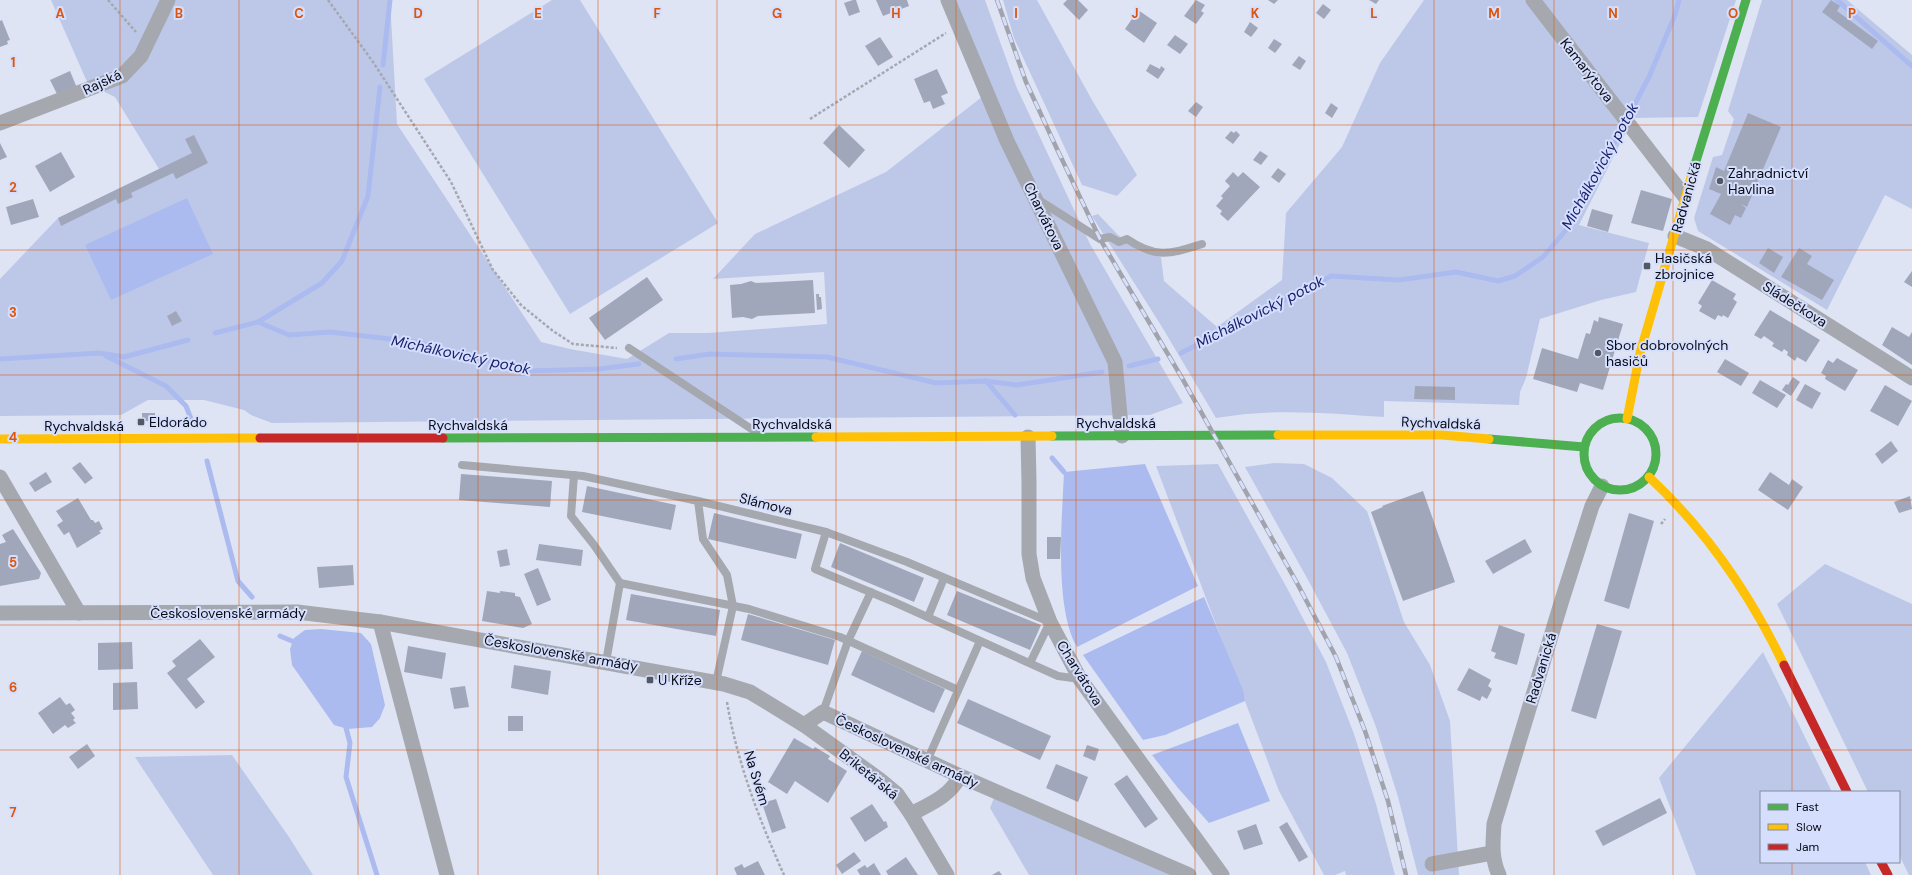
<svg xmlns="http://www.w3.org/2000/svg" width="1912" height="875" font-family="'DM Sans',sans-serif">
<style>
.green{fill:#bdc8e9}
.water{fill:#acbbef}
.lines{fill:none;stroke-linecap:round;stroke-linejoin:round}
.stream{stroke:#acbbef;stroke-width:5}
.building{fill:#a1a7ba}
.path{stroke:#a6a8b1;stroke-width:2.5;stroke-dasharray:3 2;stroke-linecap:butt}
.lane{stroke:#a5a8af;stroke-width:8}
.street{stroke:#a5a8af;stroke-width:15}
.fast{stroke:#4caf50;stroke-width:9}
.slow{stroke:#ffc107;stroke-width:9}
.jam{stroke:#c62828;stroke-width:9}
.rail-casing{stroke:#a1a3ad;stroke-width:4.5}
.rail{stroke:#d5dffd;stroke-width:3;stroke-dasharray:9;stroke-linecap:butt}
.grid{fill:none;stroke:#dd550c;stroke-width:1;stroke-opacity:0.55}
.poi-dot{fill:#545863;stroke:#d5dffd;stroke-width:1.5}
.labels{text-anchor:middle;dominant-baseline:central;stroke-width:4;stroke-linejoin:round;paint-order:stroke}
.street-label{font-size:14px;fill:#090c15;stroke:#d5dffd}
.poi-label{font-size:14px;fill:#090c15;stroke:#d5dffd;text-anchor:start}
.water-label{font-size:15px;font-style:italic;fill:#19216d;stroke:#d5dffd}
.grid-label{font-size:13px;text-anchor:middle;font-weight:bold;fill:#dd550c;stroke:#d5dffd;stroke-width:4;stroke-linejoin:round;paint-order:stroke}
</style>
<rect width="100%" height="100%" fill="#dee4f4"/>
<g class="green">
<polygon points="51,0 390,0 397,124 541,342 570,349 627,359 669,333 708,333 827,324 824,272 713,279 755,234 886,172 992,89 956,0 985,0 1016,86 1090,244 1183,403 1150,415 272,423 251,415 244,410 204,400 148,400 121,415 0,416 0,279 58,218 159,169 115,97 88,84"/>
<polygon points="552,0 580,0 718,223 570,314 424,79"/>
<polygon points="1003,0 1037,0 1092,100 1137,175 1117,196 1082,185 1014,38"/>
<path d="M1424,0H1736L1698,117L1633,118L1579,225L1649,243L1636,292L1601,300L1540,319L1526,378L1520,392L1519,405L1384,401V417C1327,413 1272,408 1216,418L1162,327L1092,216L1098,214L1118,235L1139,251L1161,257L1164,281L1217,327L1282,280L1286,213L1342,147L1380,63Z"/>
<polygon points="1762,0 1847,0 1912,55 1912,209 1885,195 1827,310 1698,231 1694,218 1713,157 1722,155 1734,119 1728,111"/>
<polygon points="1274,463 1304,464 1332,478 1367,511 1404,622 1430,665 1450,721 1459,875 1418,875 1398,797 1376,727 1347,653 1307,578 1245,467"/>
<polygon points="1218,464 1287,588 1326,662 1354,734 1376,804 1395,875 1346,875 1345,871 1335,875 1324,875 1279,791 1156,466"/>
<polygon points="1825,564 1912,604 1912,875 1909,875 1899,855 1899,792 1868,792 1777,604"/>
<polygon points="1763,652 1832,792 1761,792 1761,862 1865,862 1871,875 1696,875 1659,778"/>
<polygon points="232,755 289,837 313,875 213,875 135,757"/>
<polygon points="994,798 1173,875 1029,875 990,808"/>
</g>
<g class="water">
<polygon points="187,198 213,254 111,300 85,245"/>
<path d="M1145,464L1198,586L1077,647C1054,607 1062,519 1064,472Z"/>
<polygon points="1204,597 1243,690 1245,701 1165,735 1143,740 1083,655"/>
<polygon points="321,629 361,633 371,644 385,705 380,718 372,727 348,729 334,725 292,665 290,649 294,638 305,630"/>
<polygon points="1238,723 1270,801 1209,823 1178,788 1152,755"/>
</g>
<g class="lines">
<g class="stream">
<polyline points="1837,0 1912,66"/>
<polyline points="383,65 390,0"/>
<polyline points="258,322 289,335 330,332 416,342 527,371 598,369 639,364"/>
<polyline points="215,333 258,322 322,283 342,261 368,196 380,87"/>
<polyline points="1181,353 1331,276 1399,280 1456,272 1498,281 1515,276 1543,257 1572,223 1649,77 1675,15 1679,0"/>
<polyline points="106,356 166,386 186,406 193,424"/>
<polyline points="0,359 99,353 124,357 188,340"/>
<polyline points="676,359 710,354 827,357 936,383 986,381 1017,385 1102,372"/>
<polyline points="1129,366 1158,359"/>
<polyline points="986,381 1015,415"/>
<polyline points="1052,458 1064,472"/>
<polyline points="207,461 238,581 252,597"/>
<polyline points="280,636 299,644"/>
<polyline points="345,724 350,743 346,777 377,875"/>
</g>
</g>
<g class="building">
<polygon points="853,0 856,0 860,12 849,16 844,3"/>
<polygon points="876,0 907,0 909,6 883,16"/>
<polygon points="1067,0 1078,0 1088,10 1079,20 1063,4"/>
<polygon points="1196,0 1205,5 1201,11 1204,13 1196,24 1184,16"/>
<polygon points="1268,0 1278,0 1274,4"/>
<polygon points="1369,0 1379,0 1376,4"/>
<polygon points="1831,0 1840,6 1837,11 1878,41 1872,49 1822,12"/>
<polygon points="1323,4 1331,10 1324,19 1316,13"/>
<polygon points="1138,10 1157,23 1144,43 1125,29"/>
<polygon points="2,20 10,40 7,41 8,44 0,47 0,21"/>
<polygon points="1250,22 1258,28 1251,37 1244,32"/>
<polygon points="1175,35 1188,44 1180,54 1167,45"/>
<polygon points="880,37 893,57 878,66 865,46"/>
<polygon points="1274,39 1282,44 1275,53 1268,48"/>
<polygon points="1299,56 1306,61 1300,70 1292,65"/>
<polygon points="1150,64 1160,69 1161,66 1165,69 1158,79 1146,71"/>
<polygon points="937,69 948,93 941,96 945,104 933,109 930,101 924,103 914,79"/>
<polygon points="70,71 77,88 58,96 50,80"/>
<polygon points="1196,102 1203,107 1196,117 1188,111"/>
<polygon points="1331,103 1338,108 1332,118 1325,113"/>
<polygon points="1748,113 1781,127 1747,207 1741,204 1746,208 1741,218 1735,215 1730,225 1710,214 1721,194 1709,189 1716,167 1724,171"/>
<polygon points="839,125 865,150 849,168 823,143"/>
<polygon points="1231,131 1234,133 1236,131 1240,135 1233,144 1225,138"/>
<polygon points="194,135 208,163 176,179 173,173 131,193 133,197 118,204 116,199 61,226 58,218 192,153 185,139"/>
<polygon points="0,143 7,157 0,160"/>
<polygon points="1260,151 1268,156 1261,165 1253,160"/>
<polygon points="61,152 75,177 50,192 35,166"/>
<polygon points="1278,168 1286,174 1279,183 1271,177"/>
<polygon points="1233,172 1238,177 1243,172 1260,187 1228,221 1220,214 1222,211 1216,206 1223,198 1221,196 1230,186 1225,181"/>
<polygon points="1641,190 1672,199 1663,231 1631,223"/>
<polygon points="33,199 39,217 11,225 6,207"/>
<polygon points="1592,209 1613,215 1608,232 1587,226"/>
<polygon points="1768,248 1783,257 1774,273 1759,263"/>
<polygon points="1799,248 1812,256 1807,264 1834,280 1822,300 1781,277"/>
<polygon points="1912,271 1912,287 1904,282"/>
<polygon points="647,277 663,300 605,340 589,318"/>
<polygon points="813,280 815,313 758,316 752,319 743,317 732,318 730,285 741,284 751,281 756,283"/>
<polygon points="1712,280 1736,294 1733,299 1737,302 1728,318 1723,315 1722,317 1718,315 1715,320 1699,311 1702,306 1698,303"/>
<polygon points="816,294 819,294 819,297 821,297 822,309 817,310"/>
<polygon points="1770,310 1820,340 1806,362 1797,357 1795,361 1787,355 1788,352 1784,349 1782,352 1772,346 1774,343 1764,336 1761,339 1754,335"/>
<polygon points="176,311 182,321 172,326 167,316"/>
<polygon points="1599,317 1623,324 1603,390 1580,383 1577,392 1533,379 1542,348 1578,359 1586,333 1590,334 1594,320 1598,322"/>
<polygon points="1892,327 1909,337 1912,332 1912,365 1882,345"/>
<polygon points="1837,358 1858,370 1845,391 1825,379 1826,376 1821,373 1828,360 1833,363"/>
<polygon points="1725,359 1749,373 1741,386 1717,372"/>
<polygon points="1793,377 1800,382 1791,396 1782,390 1786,384 1788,385"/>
<polygon points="1760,380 1786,395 1777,408 1752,393"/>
<polygon points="1805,384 1821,393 1812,409 1796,400"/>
<polygon points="1885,385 1912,401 1898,426 1870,411"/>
<polygon points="1415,386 1455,387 1455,400 1414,399"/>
<rect x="142" y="413" width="13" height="8"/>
<polygon points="1891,441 1898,451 1882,464 1875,454"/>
<polygon points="80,462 93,478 85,484 72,468"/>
<polygon points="46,472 52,482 35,492 29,483"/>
<polygon points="1770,472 1789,485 1792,479 1803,487 1788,510 1758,490"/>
<polygon points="461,474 552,481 550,507 459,500"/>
<polygon points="587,486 676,505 671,530 582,512"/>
<polygon points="1423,491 1455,582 1403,601 1371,512 1383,507 1382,506"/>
<polygon points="1910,496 1912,509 1899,513 1894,502"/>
<polygon points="78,498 91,520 93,520 95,523 99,521 103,529 99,531 101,533 77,548 69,532 64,535 57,525 63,521 56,511"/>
<polygon points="714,513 802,534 796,559 708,539"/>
<polygon points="1629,513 1654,521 1629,609 1604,601"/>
<polygon points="13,529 41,573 39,579 0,586 0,544 6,542 2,535"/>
<polygon points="1047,537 1061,537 1060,559 1047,559"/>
<polygon points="1525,539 1532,552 1493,574 1485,561"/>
<polygon points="840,543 924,578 914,602 831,567"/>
<polygon points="539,544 583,550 581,566 536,560"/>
<polygon points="507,549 510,565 500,567 497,551"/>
<polygon points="353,565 354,585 319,588 317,567"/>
<polygon points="538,568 551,600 537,606 524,574"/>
<polygon points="487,591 500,593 500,591 515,593 515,596 520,597 532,624 523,628 482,621"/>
<polygon points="957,591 1041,625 1030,650 947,615"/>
<polygon points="631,594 720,610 716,636 626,620"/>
<polygon points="748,614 835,640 828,665 741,640"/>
<polygon points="1597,624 1622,631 1596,719 1571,711"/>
<polygon points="1499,625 1525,634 1517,665 1494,658 1496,653 1491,651"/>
<polygon points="200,639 215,657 187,679 205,702 196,709 167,673 176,666 172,661"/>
<polygon points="132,642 133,669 98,670 98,643"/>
<polygon points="408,646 446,653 442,679 404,672"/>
<polygon points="862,651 945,689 934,713 851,675"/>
<polygon points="514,665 551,671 548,695 511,688"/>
<polygon points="1469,668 1491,680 1488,686 1492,689 1487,699 1482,696 1480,701 1457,690"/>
<polygon points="137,682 138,709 113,710 113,683"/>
<polygon points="465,686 469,707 454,709 450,688"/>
<polygon points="60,697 66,705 70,703 75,710 71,713 75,718 73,720 76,723 68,728 65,725 53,734 38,713"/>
<polygon points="968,699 1051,736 1040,760 957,723"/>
<rect x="508" y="716" width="15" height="15"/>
<polygon points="794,738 813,749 815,747 830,756 828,759 847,771 828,803 795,781 787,794 768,782"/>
<polygon points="87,744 95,756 78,769 69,757"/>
<polygon points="1087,745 1099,749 1095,761 1083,756"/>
<polygon points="1056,764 1088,777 1078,802 1046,788"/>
<polygon points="1127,775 1158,819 1145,828 1114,784"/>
<polygon points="1660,798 1667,813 1603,846 1595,831"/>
<polygon points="776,799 786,828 772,833 762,803"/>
<polygon points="872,804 884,822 886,821 888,827 865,842 850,818"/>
<polygon points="1287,822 1308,857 1299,862 1279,827"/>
<polygon points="1256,824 1263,844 1244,850 1237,831"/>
<polygon points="854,852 861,861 842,874 836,865"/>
<polygon points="906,857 918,875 888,875 886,871"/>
<polygon points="758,861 765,875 737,875 734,868 742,864 744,868"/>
<polygon points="874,863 881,875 860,875 857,870 865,865 867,868"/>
<polygon points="999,871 1002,875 992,875"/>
</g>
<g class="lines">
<g class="path">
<polyline points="108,0 136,32"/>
<polyline points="328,0 373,62 451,182 493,270 521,305 553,331 573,344 617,348"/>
<polyline points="810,119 946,33"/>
<polyline points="1661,524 1665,519"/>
<path d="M727,702C737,762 759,819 784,875"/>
</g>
<g class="lane">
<path d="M1037,199L1100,239L1110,237L1119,242L1127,239C1156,259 1170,254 1202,244"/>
<polyline points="629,348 756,432"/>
<polyline points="462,465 583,476 698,501 826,532 907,562 1050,622 1030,663"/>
<polyline points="574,475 571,516 594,545 620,583"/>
<polyline points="698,501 703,539 727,575 733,606 716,682"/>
<polyline points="826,532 815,569 894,602 1058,676 1080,679"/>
<polyline points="928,617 944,578"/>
<polyline points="606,662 620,583 749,609 840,637 958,690"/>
<polyline points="823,712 848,641 871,592"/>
<polyline points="927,761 980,641"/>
</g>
<g class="street">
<polyline points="948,0 1007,141 1115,362 1122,436"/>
<polyline points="1533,0 1685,197"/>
<polyline points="0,123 122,76 141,56 168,0"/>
<polyline points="1675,236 1707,249 1912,378"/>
<polyline points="1028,437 1029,481 1029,554 1033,578 1050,622 1080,679 1222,875"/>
<polyline points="0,477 79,613"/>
<polyline points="0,613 297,612 380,622 724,684 750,692 804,725 879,779 897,794 911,814 947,875"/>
<polyline points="380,622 447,875"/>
<polyline points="804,725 823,712 960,776 1189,875"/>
<path d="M911,814C930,804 950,796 960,776"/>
<polyline points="1432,864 1492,853"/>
<path d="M1499,875C1491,858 1493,842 1494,824L1562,600L1592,506L1602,486"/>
</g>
<g class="fast">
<polyline points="1692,174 1746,0"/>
<circle cx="1620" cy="454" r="36"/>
<polyline points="1052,436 1278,435"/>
<polyline points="443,438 816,437"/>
<polyline points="1489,439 1584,447"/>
</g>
<g class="slow">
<polyline points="1627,419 1640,353 1692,174"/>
<polyline points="1278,435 1442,435 1489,439"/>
<polyline points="816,437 1052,436"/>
<polyline points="0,439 260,438"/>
<path d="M1649,477C1707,531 1750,594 1784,665"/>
</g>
<g class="jam">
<polyline points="260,438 443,438"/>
<polyline points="1784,665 1847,792"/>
<polyline points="1881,862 1888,875"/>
</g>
<defs>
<polyline id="rail" points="997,0 1026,82 1057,149 1100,239 1182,378 1297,583 1336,657 1365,731 1388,801 1406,875"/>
</defs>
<use href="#rail" class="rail-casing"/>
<use href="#rail" class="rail"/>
</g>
<path class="grid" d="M120,0V875M239,0V875M358,0V875M478,0V875M598,0V875M717,0V875M836,0V875M956,0V875M1076,0V875M1195,0V875M1314,0V875M1434,0V875M1554,0V875M1673,0V875M1792,0V792M0,125H1912M0,250H1912M0,375H1912M0,500H1912M0,625H1912M0,750H1912M1792,862V875"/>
<g class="poi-dot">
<circle cx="1720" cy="181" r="4"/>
<rect x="1643" y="262" width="8" height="8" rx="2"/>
<circle cx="1598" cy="353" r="4"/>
<rect x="137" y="418" width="8" height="8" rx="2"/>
<rect x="646" y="676" width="8" height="8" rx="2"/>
</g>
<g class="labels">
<g class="street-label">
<text transform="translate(1587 70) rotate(52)">Kamarýtova</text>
<text transform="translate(102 82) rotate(-25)">Rajská</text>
<text transform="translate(1686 197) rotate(-74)">Radvanická</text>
<text transform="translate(1044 216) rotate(64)">Charvátova</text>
<text transform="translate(1795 304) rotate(32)">Sládečkova</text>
<text x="1116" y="423">Rychvaldská</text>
<text transform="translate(1441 423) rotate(2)">Rychvaldská</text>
<text x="792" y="424">Rychvaldská</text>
<text x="468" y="425">Rychvaldská</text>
<text x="84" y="426">Rychvaldská</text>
<text transform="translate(766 504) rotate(14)">Slámova</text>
<text x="228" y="613">Československé armády</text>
<text transform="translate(561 653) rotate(10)">Československé armády</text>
<text transform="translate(1541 668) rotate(-73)">Radvanická</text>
<text transform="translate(1080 673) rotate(58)">Charvátova</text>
<text transform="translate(907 751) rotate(25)">Československé armády</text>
<text transform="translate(869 774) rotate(39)">Briketářská</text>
<text transform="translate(757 778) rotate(73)">Na Svém</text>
</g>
<g class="poi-label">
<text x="1728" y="173">Zahradnictví<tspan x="1728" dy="16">Havlina</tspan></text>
<text x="1655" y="258">Hasičská<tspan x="1655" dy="16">zbrojnice</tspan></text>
<text x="1606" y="345">Sbor dobrovolných<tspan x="1606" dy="16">hasičů</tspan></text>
<text x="149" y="422">Eldorádo</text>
<text x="658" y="680">U Kříže</text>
</g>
<g class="water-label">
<text transform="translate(1600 166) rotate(-61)">Michálkovický potok</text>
<text transform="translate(1260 312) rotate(-27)">Michálkovický potok</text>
<text transform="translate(461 355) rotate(12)">Michálkovický potok</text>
</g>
</g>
<g class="grid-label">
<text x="60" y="18">A</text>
<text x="179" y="18">B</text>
<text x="299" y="18">C</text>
<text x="418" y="18">D</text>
<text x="538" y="18">E</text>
<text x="657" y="18">F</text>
<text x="777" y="18">G</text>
<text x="896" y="18">H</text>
<text x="1016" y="18">I</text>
<text x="1135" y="18">J</text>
<text x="1255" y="18">K</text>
<text x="1374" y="18">L</text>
<text x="1494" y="18">M</text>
<text x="1613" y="18">N</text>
<text x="1733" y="18">O</text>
<text x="1852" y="18">P</text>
<text x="13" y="67">1</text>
<text x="13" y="192">2</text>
<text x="13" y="317">3</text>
<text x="13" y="442">4</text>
<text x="13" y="567">5</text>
<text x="13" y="692">6</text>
<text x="13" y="817">7</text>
</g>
<rect x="1760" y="791" width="140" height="72" fill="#d5dffd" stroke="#838ba0"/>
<rect x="1768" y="804" width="20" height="6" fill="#4caf50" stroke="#838ba0"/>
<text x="1796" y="811" font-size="12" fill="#090c15">Fast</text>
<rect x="1768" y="824" width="20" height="6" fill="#ffc107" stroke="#838ba0"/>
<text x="1796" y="831" font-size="12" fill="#090c15">Slow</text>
<rect x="1768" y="844" width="20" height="6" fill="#c62828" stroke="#838ba0"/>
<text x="1796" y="851" font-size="12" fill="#090c15">Jam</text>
</svg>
